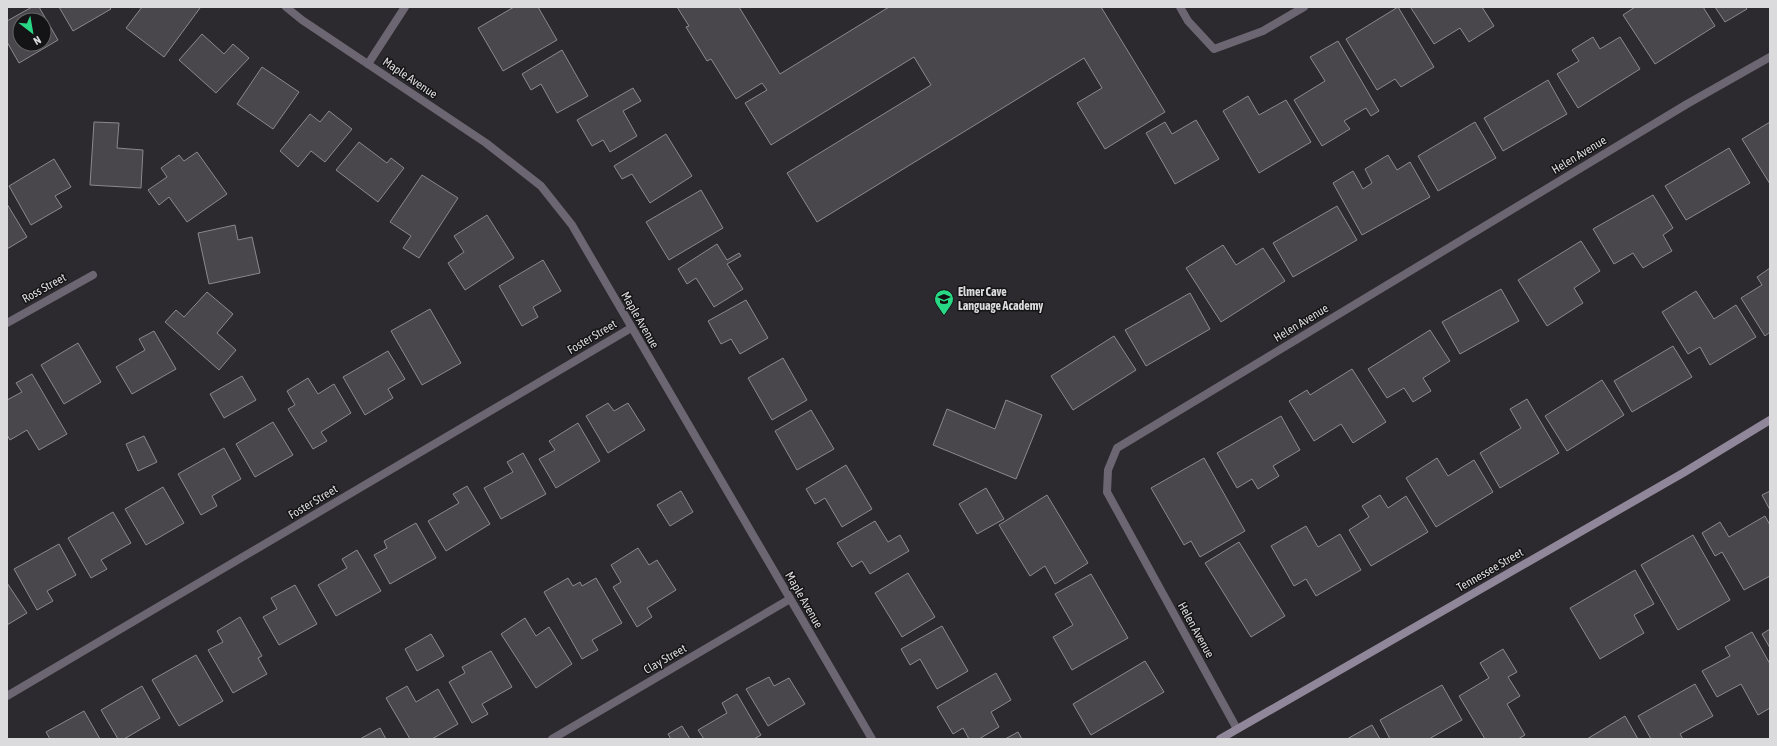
<svg xmlns="http://www.w3.org/2000/svg" width="1777" height="746" font-family="'Asap Condensed',sans-serif">
<style>
.building{fill:#49474c;stroke:#8b898e;fill-rule:evenodd}
.lines{fill:none;stroke-linecap:round;stroke-linejoin:round}
.minor{stroke:#6c6673;stroke-width:8}
.tertiary{stroke:#6c6673;stroke-width:8}
.secondary{stroke:#90879b;stroke-width:8}
.labels{text-anchor:middle;dominant-baseline:central;stroke-width:3;stroke-linejoin:round;paint-order:stroke}
.street-label{font-size:12px;fill:#dbdadc;stroke:#141315}
.poi-label{font-size:12px;font-weight:bold;fill:#dbdadc;stroke:#141315;text-anchor:start}
</style>
<rect width="100%" height="100%" fill="#2c2a2e"/>
<g class="building">
<path d="M32,7H39L58,40L19,63L7,42V21ZM20,20H44V44H20Z"/>
<polygon points="59,7 109,7 111,9 73,31"/>
<polygon points="142,7 199,7 200,8 164,57 126,28"/>
<polygon points="514,7 538,7 557,40 503,71 478,28"/>
<polygon points="677,7 739,7 780,74 889,7 1101,7 1165,112 1105,149 1077,103 1102,88 1084,58 817,222 787,173 931,85 914,57 771,145 745,103 767,90 762,83 736,99 711,59 707,61 686,27 689,26"/>
<polygon points="1398,7 1434,67 1401,87 1395,79 1377,90 1346,39"/>
<polygon points="1412,7 1482,7 1494,26 1469,42 1460,28 1434,44 1411,8"/>
<polygon points="1635,7 1703,7 1715,26 1655,64 1623,15"/>
<polygon points="1715,7 1745,7 1747,9 1725,22"/>
<polygon points="202,34 224,54 233,44 249,58 216,93 179,60"/>
<polygon points="1593,37 1600,49 1620,37 1640,69 1578,108 1557,74 1579,61 1572,50"/>
<polygon points="1338,41 1379,111 1371,116 1366,108 1344,121 1350,129 1322,146 1294,100 1325,81 1310,57"/>
<polygon points="562,50 588,96 557,113 541,84 531,90 522,74"/>
<polygon points="262,67 299,92 273,129 237,104"/>
<polygon points="1548,80 1567,114 1503,151 1484,118"/>
<polygon points="633,88 641,101 623,111 637,136 610,152 603,140 592,146 577,120"/>
<polygon points="1248,96 1259,115 1286,100 1311,142 1259,173 1223,111"/>
<polygon points="329,111 352,129 325,162 311,151 298,167 280,151 310,114 320,122"/>
<polygon points="1196,120 1219,159 1175,184 1146,133 1165,122 1172,134"/>
<polygon points="94,122 119,123 117,148 143,150 141,188 90,185"/>
<polygon points="1475,122 1496,158 1438,191 1418,156"/>
<polygon points="1770,122 1770,184 1742,139"/>
<polygon points="666,134 692,176 650,203 632,174 622,179 614,166"/>
<polygon points="359,142 387,163 391,158 404,168 378,202 336,170"/>
<polygon points="1729,148 1750,183 1686,220 1665,186"/>
<polygon points="197,152 227,194 187,222 169,197 159,205 148,190 167,177 161,168 179,155 184,161"/>
<polygon points="1388,155 1397,170 1410,162 1430,197 1362,235 1333,183 1353,171 1363,189 1372,183 1365,169"/>
<polygon points="54,159 71,187 55,196 62,207 31,225 9,186"/>
<polygon points="422,175 458,198 419,258 403,248 411,236 390,222"/>
<polygon points="701,190 723,228 669,260 646,222"/>
<polygon points="1653,195 1673,228 1663,235 1672,251 1643,268 1633,253 1614,264 1593,229"/>
<polygon points="7,204 27,237 7,249"/>
<polygon points="1337,206 1357,240 1293,277 1273,243"/>
<polygon points="487,215 514,258 465,290 448,263 464,252 454,236"/>
<polygon points="235,225 238,240 252,237 260,273 209,284 198,233"/>
<polygon points="1581,241 1600,271 1574,288 1583,303 1547,326 1518,280"/>
<polygon points="717,244 727,260 739,253 741,256 727,264 743,289 714,307 696,278 687,284 678,269"/>
<polygon points="1223,245 1236,265 1263,248 1285,281 1221,322 1186,268"/>
<polygon points="543,260 561,291 533,307 538,317 522,326 499,286"/>
<polygon points="1770,268 1770,332 1765,336 1741,298 1762,285 1757,277"/>
<polygon points="1501,289 1519,321 1460,354 1442,322"/>
<polygon points="1696,291 1714,319 1736,305 1756,337 1710,365 1700,347 1688,354 1662,312"/>
<polygon points="207,292 233,314 217,333 236,350 219,370 165,322 176,310 184,317"/>
<polygon points="1190,293 1210,329 1146,366 1125,330"/>
<polygon points="746,300 768,338 740,354 731,339 721,344 708,321"/>
<polygon points="430,309 461,363 422,385 391,331"/>
<polygon points="1430,330 1450,361 1423,378 1431,391 1413,402 1404,388 1387,398 1368,369"/>
<polygon points="154,331 176,369 132,394 116,367 145,350 139,339"/>
<polygon points="1114,336 1136,370 1073,410 1051,376"/>
<polygon points="78,343 101,382 64,404 41,365"/>
<polygon points="1673,346 1692,377 1632,412 1614,381"/>
<polygon points="388,351 405,379 388,389 393,398 365,415 343,377"/>
<polygon points="783,358 807,400 772,420 748,378"/>
<polygon points="1352,369 1386,422 1353,443 1341,424 1314,441 1289,401 1307,390 1310,395"/>
<polygon points="32,374 67,434 39,450 27,430 10,440 7,435 7,400 22,392 16,383"/>
<polygon points="242,376 256,400 224,418 210,394"/>
<polygon points="308,378 318,394 334,384 351,413 321,432 327,441 313,449 288,409 295,405 287,391"/>
<polygon points="1602,380 1624,415 1567,451 1545,416"/>
<polygon points="1527,399 1559,453 1500,488 1480,453 1521,428 1510,409"/>
<polygon points="1006,400 1042,415 1016,479 933,445 947,409 995,429"/>
<polygon points="608,403 614,411 628,403 645,430 608,453 586,416"/>
<polygon points="811,410 834,449 797,470 775,431"/>
<polygon points="1281,416 1300,450 1273,466 1279,476 1258,489 1252,479 1237,488 1217,453"/>
<polygon points="273,422 293,455 255,477 236,444"/>
<polygon points="578,423 600,461 556,488 539,459 555,450 549,441"/>
<polygon points="144,436 157,462 138,471 126,444"/>
<polygon points="224,448 241,479 212,496 217,506 201,515 178,474"/>
<polygon points="523,453 546,494 501,519 484,488 513,472 507,462"/>
<polygon points="1204,458 1245,531 1200,557 1191,541 1184,545 1151,488"/>
<polygon points="1437,458 1448,476 1474,460 1493,492 1436,527 1406,478"/>
<polygon points="846,465 872,509 842,527 825,498 815,504 806,489"/>
<polygon points="467,486 490,524 446,551 428,521 459,503 453,494"/>
<polygon points="163,487 184,523 146,545 125,509"/>
<polygon points="986,488 1004,519 977,534 959,504"/>
<polygon points="681,491 693,512 670,526 657,505"/>
<polygon points="1770,491 1770,510 1762,495"/>
<polygon points="1047,495 1088,563 1055,584 1045,566 1030,576 999,525"/>
<polygon points="1380,495 1388,508 1406,496 1428,532 1371,566 1349,530 1369,517 1362,506"/>
<polygon points="113,512 131,543 101,560 107,569 91,578 68,538"/>
<polygon points="1765,516 1770,525 1770,576 1744,590 1722,552 1715,556 1702,533 1720,522 1729,537"/>
<polygon points="875,521 888,542 900,535 909,551 870,574 862,561 852,567 837,543"/>
<polygon points="416,523 436,558 390,584 374,555 387,548 384,541"/>
<polygon points="1306,526 1318,547 1340,534 1361,570 1316,596 1306,579 1294,586 1271,546"/>
<polygon points="1693,535 1730,600 1678,630 1641,565"/>
<polygon points="1239,542 1285,616 1251,637 1205,563"/>
<polygon points="59,544 76,575 47,591 53,601 37,610 14,569"/>
<polygon points="638,548 649,565 657,560 676,590 647,608 652,617 637,627 613,587 621,582 611,565"/>
<polygon points="357,550 381,591 336,616 318,585 347,568 342,559"/>
<polygon points="1635,570 1654,604 1634,615 1644,633 1600,659 1570,608"/>
<polygon points="908,573 935,617 902,637 875,593"/>
<polygon points="1091,574 1128,638 1072,670 1053,637 1073,625 1055,594"/>
<polygon points="568,578 573,586 580,582 582,586 596,578 622,623 592,640 598,650 582,659 544,592"/>
<polygon points="7,583 27,613 7,625"/>
<polygon points="295,585 317,624 279,645 263,617 277,609 271,598"/>
<polygon points="240,617 262,656 258,658 267,674 233,693 208,650 223,642 217,631"/>
<polygon points="525,618 536,636 549,627 572,664 536,688 501,634"/>
<polygon points="942,626 968,671 937,689 920,659 910,665 901,649"/>
<polygon points="1770,629 1770,648 1762,634"/>
<polygon points="1752,632 1770,664 1770,708 1758,715 1741,684 1717,697 1702,671 1730,656 1725,647"/>
<polygon points="431,634 444,656 417,671 405,649"/>
<polygon points="1503,649 1517,672 1508,677 1520,696 1507,704 1525,735 1518,739 1485,739 1459,696 1489,678 1480,663"/>
<polygon points="491,651 512,687 482,704 488,714 472,723 449,682 465,673 462,667"/>
<polygon points="196,655 223,701 179,726 152,680"/>
<polygon points="1145,661 1164,692 1091,735 1073,704"/>
<polygon points="996,673 1011,700 991,712 999,727 979,739 969,739 963,728 953,734 937,707"/>
<polygon points="769,677 774,686 789,678 805,704 768,726 746,689"/>
<polygon points="1695,684 1713,716 1680,734 1683,739 1651,739 1638,716"/>
<polygon points="1442,685 1462,720 1429,739 1390,739 1380,720"/>
<polygon points="142,686 160,718 124,739 118,739 101,710"/>
<polygon points="407,686 416,702 438,689 458,724 432,739 410,739 386,698"/>
<polygon points="737,694 761,735 754,739 704,739 698,730 727,713 722,703"/>
<polygon points="84,711 100,739 50,739 46,732"/>
<polygon points="1625,716 1638,739 1587,739"/>
<polygon points="1372,725 1380,739 1347,739"/>
<polygon points="682,726 690,739 671,739 668,734"/>
<polygon points="380,728 386,739 360,739"/>
<polygon points="1018,732 1022,739 1005,739"/>
</g>
<g class="lines">
<g class="minor">
<polyline points="1180,7 1188,21 1214,49 1263,31 1304,7"/>
<polyline points="368,64 405,7"/>
<polyline points="7,323 93,275"/>
<polyline points="7,696 631,328"/>
<polyline points="1237,729 1107,492 1108,470 1117,448 1687,104 1770,57"/>
<polyline points="552,739 790,599"/>
</g>
<polyline class="tertiary" points="286,7 302,20 486,143 541,186 572,225 872,739"/>
<polyline class="secondary" points="1220,739 1683,473 1770,420"/>
</g>
<defs>
<symbol id="school-pin" viewBox="-11 -11 22 30"><path d="M0 17L-7.5 6A9.5 9.5 0 1 1 7.5 6Z" fill="#29d885" stroke="#141315"/><path d="M0-5L7-2L0 1L-7-2ZM-4 1L0 2.5L4 1V4Q0 6-4 4Z" fill="#111"/></symbol>
</defs>
<g fill-rule="evenodd">
<use href="#school-pin" x="933" y="288" width="22" height="30"/>
</g>
<g class="labels">
<g class="street-label">
<text transform="translate(410 78) rotate(34)">Maple Avenue</text>
<text transform="translate(1579 155) rotate(-31)">Helen Avenue</text>
<text transform="translate(44 288) rotate(-29)">Ross Street</text>
<text transform="translate(640 320) rotate(60)">Maple Avenue</text>
<text transform="translate(1301 323) rotate(-31)">Helen Avenue</text>
<text transform="translate(592 337) rotate(-31)">Foster Street</text>
<text transform="translate(313 502) rotate(-31)">Foster Street</text>
<text transform="translate(1490 570) rotate(-30)">Tennessee Street</text>
<text transform="translate(804 600) rotate(60)">Maple Avenue</text>
<text transform="translate(1196 630) rotate(61)">Helen Avenue</text>
<text transform="translate(665 659) rotate(-30)">Clay Street</text>
</g>
<g class="poi-label">
<text x="958" y="292">Elmer Cave<tspan x="958" dy="14">Language Academy</tspan></text>
</g>
</g>
<rect width="1777" height="746" fill="none" stroke="#dbdadc" stroke-width="16"/>
<g transform="translate(32 32) rotate(149)"><circle r="19" fill="#141315" stroke="#646365"/>
<path d="M0-3L7 15L0 10L-7 15Z" fill="#29d885"/>
<text y="-6" font-size="11" font-weight="bold" text-anchor="middle" fill="#dbdadc">N</text>
</g>
</svg>
